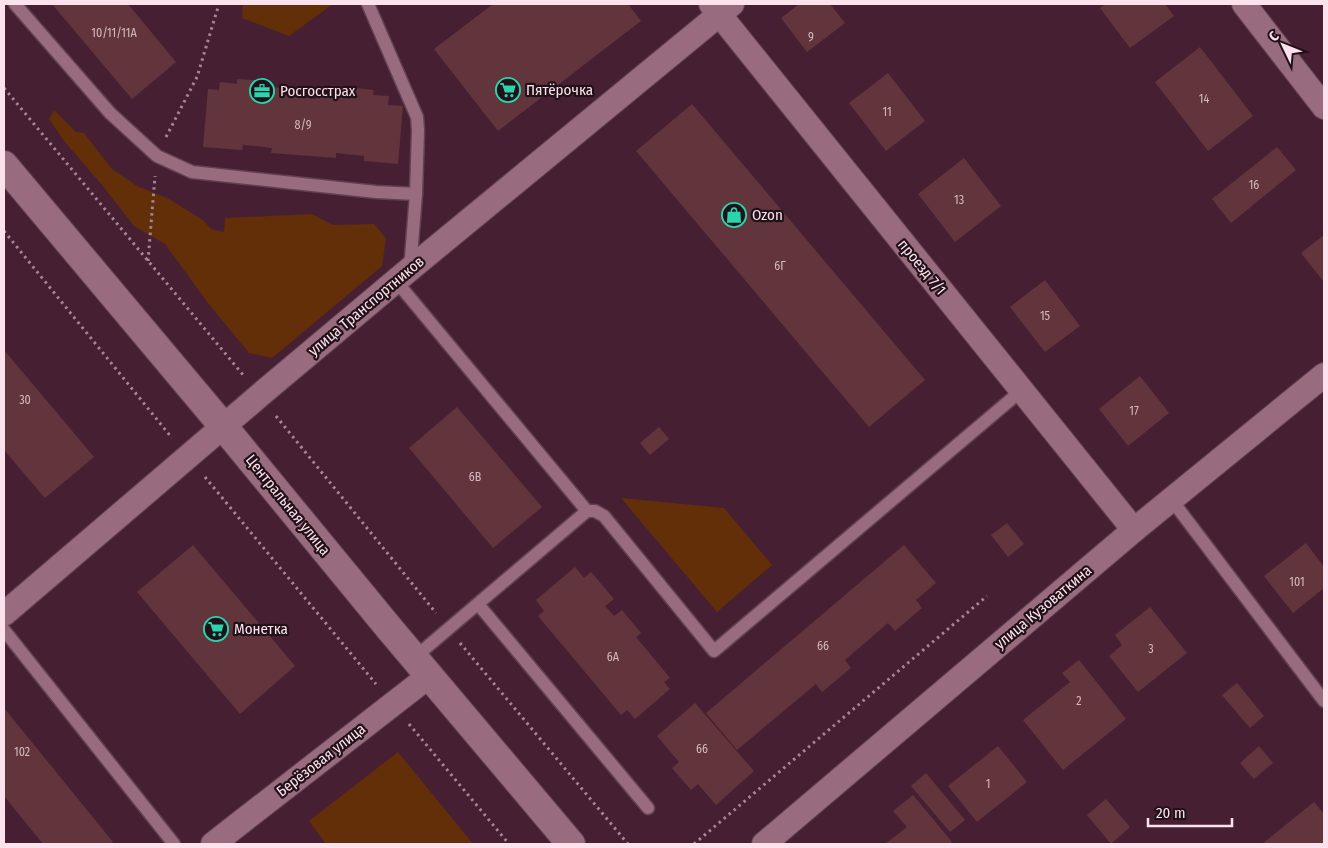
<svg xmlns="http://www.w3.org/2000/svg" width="1328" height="848" font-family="'Fira Sans Condensed',sans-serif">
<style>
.green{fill:#622f08}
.building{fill:#61353b}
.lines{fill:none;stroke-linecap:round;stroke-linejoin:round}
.service-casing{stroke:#614151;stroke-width:15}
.minor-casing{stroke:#614151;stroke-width:26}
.tertiary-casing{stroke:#614151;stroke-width:30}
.path{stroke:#a68694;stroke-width:3;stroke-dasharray:2.5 4;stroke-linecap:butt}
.service{stroke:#986b7e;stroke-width:12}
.minor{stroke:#986b7e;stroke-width:24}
.tertiary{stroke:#986b7e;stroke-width:28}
.labels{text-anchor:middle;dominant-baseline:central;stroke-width:4.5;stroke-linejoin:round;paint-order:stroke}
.number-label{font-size:12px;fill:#d5b7c0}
.poi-label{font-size:15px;fill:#fce2ec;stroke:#221118;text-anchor:start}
.street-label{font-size:15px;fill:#fce2ec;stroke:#221118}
</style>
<rect width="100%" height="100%" fill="#462032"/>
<g class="green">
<polygon points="243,4 333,4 289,36 242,18"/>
<polygon points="54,110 76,132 84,133 112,169 137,186 169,199 203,220 211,229 224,232 225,218 312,214 333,225 374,224 386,238 382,266 272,358 249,353 208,303 165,244 134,226 102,185 64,141 49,119"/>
<polygon points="621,498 724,508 772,565 717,612"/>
<polygon points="398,752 473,844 326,844 309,821"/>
</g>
<g class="building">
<polygon points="52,4 128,4 176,62 132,99"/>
<polygon points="493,4 628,4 641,21 498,131 434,49"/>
<polygon points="799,4 830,4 845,23 807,52 781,18"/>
<polygon points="1105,4 1165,4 1174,16 1130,48 1100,8"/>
<polygon points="1200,47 1253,116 1208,151 1155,82"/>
<polygon points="888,73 925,121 886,151 849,103"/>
<polygon points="237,79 270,81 270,87 283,88 282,95 316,99 317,90 331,91 331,85 374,90 373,95 389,96 388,105 403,106 398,164 364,161 364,156 336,153 336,158 271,153 272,148 255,146 243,145 242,150 203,147 208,89 219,90 220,82 237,84"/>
<polygon points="692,104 925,380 869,427 636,151"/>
<polygon points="1277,147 1296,170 1231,223 1212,199"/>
<polygon points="964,158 1001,206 955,242 918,194"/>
<polygon points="1324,235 1324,282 1301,253"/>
<polygon points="1045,280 1080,326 1045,352 1010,307"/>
<polygon points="4,350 94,457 45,498 4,450"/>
<polygon points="1140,376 1169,413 1128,446 1099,409"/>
<polygon points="457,407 542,507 493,548 409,448"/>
<polygon points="659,427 669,439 650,455 640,443"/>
<polygon points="1007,523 1024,544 1008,557 991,535"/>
<polygon points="1306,543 1324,567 1324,588 1293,613 1264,576"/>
<polygon points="193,545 295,666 240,714 137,592"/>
<polygon points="904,545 936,583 916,600 922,608 895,631 888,623 845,660 851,668 822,692 816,684 737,750 706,713"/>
<polygon points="575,567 584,578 591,572 614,599 605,606 614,616 622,610 641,633 636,637 670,678 664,682 670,689 635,719 627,710 621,715 538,616 544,611 536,600"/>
<polygon points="1150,607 1187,653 1138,692 1109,656 1122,645 1115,635"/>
<polygon points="1079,660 1126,719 1063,770 1023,720 1070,682 1062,673"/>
<polygon points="1237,683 1264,716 1250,728 1222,695"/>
<polygon points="695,703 754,771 716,805 698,784 691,790 672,768 679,762 657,736"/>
<polygon points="4,708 113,842 110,844 43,844 4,796"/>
<polygon points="998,746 1027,782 977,822 948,786"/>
<polygon points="1259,746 1273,763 1254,779 1240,763"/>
<polygon points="926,773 965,820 950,832 911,786"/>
<polygon points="913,795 952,842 950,844 885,844 907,827 893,811"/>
<polygon points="1106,799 1130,827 1111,844 1087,815"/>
<polygon points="1314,802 1324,814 1324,844 1262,844"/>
</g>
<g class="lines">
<defs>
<g id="service">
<polyline points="15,4 110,113 157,156 192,172 376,192 416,194 410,269"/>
<polyline points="368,4 417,117 418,130 416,194"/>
<polyline points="396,281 587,511"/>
<polyline points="1171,499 1324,701"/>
<polyline points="478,604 648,808"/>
<polyline points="4,630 174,844"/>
<polyline points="414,658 587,511 595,511 604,516 714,651 1022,390"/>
</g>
<g id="minor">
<polyline points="711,4 1134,530"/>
<polyline points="1244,4 1324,107"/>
<polyline points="4,614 260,395 410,269 732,4"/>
<polyline points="213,844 429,676"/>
<polyline points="764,844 1134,530 1324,375"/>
</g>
<polyline id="tertiary" points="4,165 223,426 389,628 571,844"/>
</defs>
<use href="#service" class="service-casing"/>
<use href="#minor" class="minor-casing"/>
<use href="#tertiary" class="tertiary-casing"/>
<g class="path">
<polyline points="4,88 244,376"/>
<polyline points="166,137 197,77 219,4"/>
<polyline points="4,231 172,438"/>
<polyline points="148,261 155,176"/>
<polyline points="276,416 436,613"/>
<polyline points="205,477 376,684"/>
<polyline points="460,643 628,844"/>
<polyline points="409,724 509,844"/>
<polyline points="694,844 987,596"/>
</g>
<use href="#service" class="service"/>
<use href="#minor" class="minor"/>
<use href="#tertiary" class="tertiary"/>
</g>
<defs>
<symbol id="supermarket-ring" viewBox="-11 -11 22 22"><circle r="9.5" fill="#221118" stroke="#28d5ad" stroke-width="1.5"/><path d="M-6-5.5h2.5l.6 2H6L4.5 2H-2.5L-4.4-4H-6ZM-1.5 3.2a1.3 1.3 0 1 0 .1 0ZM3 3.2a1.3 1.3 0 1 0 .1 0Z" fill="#28d5ad"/></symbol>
<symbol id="office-ring" viewBox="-11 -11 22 22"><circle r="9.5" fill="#221118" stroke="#28d5ad" stroke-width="1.5"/><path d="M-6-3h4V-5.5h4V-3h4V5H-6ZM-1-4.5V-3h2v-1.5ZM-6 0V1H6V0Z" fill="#28d5ad"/></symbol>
<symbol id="shop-ring" viewBox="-11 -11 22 22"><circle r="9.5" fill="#221118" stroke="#28d5ad" stroke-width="1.5"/><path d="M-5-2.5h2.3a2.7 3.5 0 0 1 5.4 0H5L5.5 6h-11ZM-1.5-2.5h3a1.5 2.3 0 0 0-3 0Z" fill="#28d5ad"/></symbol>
</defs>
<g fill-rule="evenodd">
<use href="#supermarket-ring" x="494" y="76" width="28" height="28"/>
<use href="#office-ring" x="248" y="77" width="28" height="28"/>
<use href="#shop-ring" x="720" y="201" width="28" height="28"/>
<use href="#supermarket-ring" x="202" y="615" width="28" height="28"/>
</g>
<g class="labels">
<g class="number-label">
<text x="114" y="33">10/11/11А</text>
<text x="811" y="37">9</text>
<text x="1204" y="99">14</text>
<text x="887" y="112">11</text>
<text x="303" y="125">8/9</text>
<text x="1254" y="185">16</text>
<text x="959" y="200">13</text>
<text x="780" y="266">6Г</text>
<text x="1045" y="316">15</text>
<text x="25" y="400">30</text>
<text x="1134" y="411">17</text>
<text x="475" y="477">6В</text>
<text x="1297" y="582">101</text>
<text x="823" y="646">66</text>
<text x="1151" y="649">3</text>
<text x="613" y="657">6А</text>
<text x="1079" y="701">2</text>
<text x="702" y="749">66</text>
<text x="22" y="752">102</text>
<text x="988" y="784">1</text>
</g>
<g class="poi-label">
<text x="526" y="90">Пятёрочка</text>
<text x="280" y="91">Росгосстрах</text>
<text x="752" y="215">Ozon</text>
<text x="234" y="629">Монетка</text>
</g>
<g class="street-label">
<text transform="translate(922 267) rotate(51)">проезд 7/1</text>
<text transform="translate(366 306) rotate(-40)">улица Транспортников</text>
<text transform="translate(288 505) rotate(51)">Центральная улица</text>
<text transform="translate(1043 607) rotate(-40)">улица Кузоваткина</text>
<text transform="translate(321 760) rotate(-38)">Берёзовая улица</text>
</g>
</g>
<rect width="1328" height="848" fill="none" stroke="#fce2ec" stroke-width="10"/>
<g transform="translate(1283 45) rotate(313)" stroke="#221118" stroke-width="4" paint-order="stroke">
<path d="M0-4L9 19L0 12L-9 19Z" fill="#fce2ec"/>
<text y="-8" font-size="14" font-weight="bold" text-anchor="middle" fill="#fce2ec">С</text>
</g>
<path d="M1148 818v8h84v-8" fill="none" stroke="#fce2ec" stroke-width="2.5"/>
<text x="1156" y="818" font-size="15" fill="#fce2ec" stroke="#221118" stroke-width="4" paint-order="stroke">20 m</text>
</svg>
